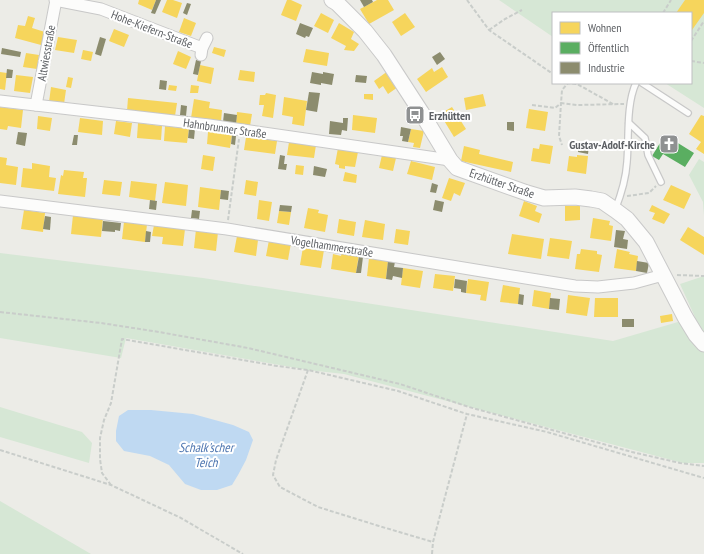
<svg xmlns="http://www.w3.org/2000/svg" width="704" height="554" font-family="'PT Sans Narrow',sans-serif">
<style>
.green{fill:#d6e7d5}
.water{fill:#bfd9f2}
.homes{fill:#f6d55c}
.public{fill:#5aae61}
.industry{fill:#8c8c6e}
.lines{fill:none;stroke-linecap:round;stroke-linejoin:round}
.lane-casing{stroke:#c8c8c8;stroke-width:8}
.street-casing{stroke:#c8c8c8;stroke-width:13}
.secondary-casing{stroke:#c9c9c9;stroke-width:17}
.path{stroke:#c9cdca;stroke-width:2;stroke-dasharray:4 2;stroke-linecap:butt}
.lane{stroke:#fcfcfb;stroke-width:5.5}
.street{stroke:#fcfcfb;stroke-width:11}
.secondary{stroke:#fcfcfb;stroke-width:15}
.labels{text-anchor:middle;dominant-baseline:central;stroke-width:4;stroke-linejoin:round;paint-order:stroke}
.street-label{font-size:12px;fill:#5d6064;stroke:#fff}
.poi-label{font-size:12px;font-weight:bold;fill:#5d6064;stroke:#fff;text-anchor:start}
.water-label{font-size:13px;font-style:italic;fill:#4e76b0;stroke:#fff}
</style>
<rect width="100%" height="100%" fill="#ecece7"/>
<g class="green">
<polygon points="499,0 704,0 704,108 665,83 691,83 691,13 553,13 553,37"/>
<polygon points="699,159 704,162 704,216 703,202 689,175"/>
<polygon points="0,253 203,278 613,341 695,317 680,284 704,276 704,463 683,463 344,374 308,370 126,338 121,358 0,338"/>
<polygon points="0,407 82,432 92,443 89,463 0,437"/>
<polygon points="0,501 91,554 0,554"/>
</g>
<polygon class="water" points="128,410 151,410 193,414 233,425 249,432 253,440 246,460 238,475 232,485 217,490 201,490 185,484 169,465 150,456 124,451 116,441 116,431 119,416"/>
<g class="homes">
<polygon points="139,0 156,0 152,10 138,4"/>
<polygon points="167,0 173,0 182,3 177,18 162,12"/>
<polygon points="287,0 291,0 302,5 296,21 281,15"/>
<polygon points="377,0 388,0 394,10 369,24 360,9"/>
<polygon points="685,0 704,0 704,13 692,30 691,30 691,13 676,13"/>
<polygon points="321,13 334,20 328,33 314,26"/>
<polygon points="405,13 415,27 401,36 392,22"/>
<polygon points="28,16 35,18 32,28 45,32 41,45 15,38 18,25 25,26"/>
<polygon points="184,18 196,23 191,36 179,32"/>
<polygon points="339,23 354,32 351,39 359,44 354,51 344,50 346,46 331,38"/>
<polygon points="114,29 129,35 124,47 109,41"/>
<polygon points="58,37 77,40 74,53 55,50"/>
<polygon points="214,47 226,50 224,57 212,53"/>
<polygon points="306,49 329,53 327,66 303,62"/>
<polygon points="83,50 93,52 91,61 81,59"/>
<polygon points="178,51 191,57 186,69 173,64"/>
<polygon points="26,53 39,55 37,69 23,67"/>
<polygon points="200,65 214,68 211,84 197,81"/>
<polygon points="442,67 448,77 426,92 417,79 432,68 434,72"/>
<polygon points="240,70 255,72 254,82 238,80"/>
<polygon points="388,71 398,87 388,94 383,86 379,89 374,81"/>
<polygon points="0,72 7,73 5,90 0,89"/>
<polygon points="16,75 33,77 30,93 14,91"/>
<polygon points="68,77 73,78 71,88 66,87"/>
<polygon points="169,85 177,86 176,91 168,90"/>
<polygon points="191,85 199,86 198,93 190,93"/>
<polygon points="51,87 66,90 64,104 49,102"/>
<polygon points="266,93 276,95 273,118 262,116 264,105 259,105 260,95 265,95"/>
<polygon points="364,94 373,94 373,100 364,99"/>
<polygon points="483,94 486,106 466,110 464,98"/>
<polygon points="284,97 307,101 304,126 292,124 293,117 282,115"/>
<polygon points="128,98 177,103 175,116 127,111"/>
<polygon points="194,99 210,102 209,108 222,110 221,122 191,118"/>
<polygon points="0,107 23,110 21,128 8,126 7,130 0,129"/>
<polygon points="452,107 466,129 454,137 440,114"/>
<polygon points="529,109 548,112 545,131 526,128"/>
<polygon points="237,112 252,114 250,126 236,124"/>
<polygon points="353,115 377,118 375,133 352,130"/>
<polygon points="701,115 704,116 704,154 696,149 701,142 689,134"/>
<polygon points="38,116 52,118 50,131 37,129"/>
<polygon points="80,118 103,121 102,135 78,132"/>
<polygon points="116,121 132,123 130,137 114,134"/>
<polygon points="138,123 162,126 161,140 137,138"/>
<polygon points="165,126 189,129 187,143 164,141"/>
<polygon points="411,129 424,131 420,148 413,147 414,143 408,142"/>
<polygon points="208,132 232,135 230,148 207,144"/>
<polygon points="246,137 277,141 275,154 244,150"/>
<polygon points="289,142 316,145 314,158 287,155"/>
<polygon points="540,144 553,146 550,164 531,161 533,148 539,149"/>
<polygon points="464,146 480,150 479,154 513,162 511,172 461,161"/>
<polygon points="338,148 358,152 355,167 345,166 345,169 339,168 339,165 335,164"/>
<polygon points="203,155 215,157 213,171 201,169"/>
<polygon points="382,155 396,158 393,171 379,168"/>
<polygon points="577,155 588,156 586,174 567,171 569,156 577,157"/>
<polygon points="0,157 7,158 6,165 18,167 16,185 0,183"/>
<polygon points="411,161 435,167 432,180 407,174"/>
<polygon points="32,163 50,166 49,177 56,178 54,191 21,187 23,168 32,169"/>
<polygon points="296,165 304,166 303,175 295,174"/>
<polygon points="64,170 84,172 83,178 87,178 85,197 58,194 61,175 63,176"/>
<polygon points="345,172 357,175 356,183 343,181"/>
<polygon points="449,178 465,183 460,196 454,193 451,201 442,198"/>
<polygon points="104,180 122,182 120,196 102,194"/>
<polygon points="246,180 258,182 256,196 244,194"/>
<polygon points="131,181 157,184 155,201 129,197"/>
<polygon points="165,182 188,185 186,206 162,203"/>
<polygon points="671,185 691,194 684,209 663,200"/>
<polygon points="200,187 221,190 219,210 198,207"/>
<polygon points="259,200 272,202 269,221 257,219"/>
<polygon points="524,201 537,206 535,211 542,214 539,223 519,216"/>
<polygon points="652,205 670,214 664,224 652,219 655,213 649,211"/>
<polygon points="565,206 580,206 580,220 565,221"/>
<polygon points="308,208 319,210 318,213 328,215 325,232 304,228"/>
<polygon points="24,210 45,213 43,232 21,229"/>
<polygon points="279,211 291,212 289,225 277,223"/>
<polygon points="73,215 103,218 101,237 71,234"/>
<polygon points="593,218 610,221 609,225 613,226 611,241 590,238"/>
<polygon points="339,219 356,222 354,236 337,233"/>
<polygon points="365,220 385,224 383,240 362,237"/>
<polygon points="124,222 147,224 145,242 122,239"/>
<polygon points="154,225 185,229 183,246 162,244 163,237 152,236"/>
<polygon points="688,227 704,237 704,255 680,240"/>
<polygon points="196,229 218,232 216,251 194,248"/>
<polygon points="396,229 410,231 408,245 394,243"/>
<polygon points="512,234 544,239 541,259 508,254"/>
<polygon points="237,236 258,240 256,256 234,252"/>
<polygon points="550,238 572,241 569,259 547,256"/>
<polygon points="269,240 291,243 288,260 266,256"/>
<polygon points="303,247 324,250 321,268 300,265"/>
<polygon points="581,249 597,251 597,254 602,255 599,272 575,269 577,254 580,254"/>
<polygon points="617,249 630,252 629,254 638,256 636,271 614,268"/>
<polygon points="342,252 359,254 356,273 331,269 333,254 341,256"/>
<polygon points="369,258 388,261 386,279 367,276"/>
<polygon points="403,268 423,271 420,288 401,285"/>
<polygon points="435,274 455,276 453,291 433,288"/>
<polygon points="468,279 489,282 486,301 480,300 481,295 466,293"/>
<polygon points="503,285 520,288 518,304 500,302"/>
<polygon points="534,290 551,293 549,309 532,306"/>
<polygon points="568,295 590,298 587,316 566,313"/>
<polygon points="595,298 618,298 618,317 594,317"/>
<polygon points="672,314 673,321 661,323 660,316"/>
</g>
<polygon class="public" points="665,135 694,153 685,167 663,154 659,160 652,156"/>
<g class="industry">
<polygon points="156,0 161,0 155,14 151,13"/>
<polygon points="360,0 372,0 373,2 364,7"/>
<polygon points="187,3 191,4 187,15 183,13"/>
<polygon points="300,23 313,28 309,37 306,36 305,38 296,34"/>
<polygon points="100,37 106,39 101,56 95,54"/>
<polygon points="2,48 21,52 20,57 1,54"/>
<polygon points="440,52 445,59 437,65 432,57"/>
<polygon points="196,60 201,61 198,75 193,74"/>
<polygon points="7,69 13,70 12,78 6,78"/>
<polygon points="312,72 323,74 323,72 334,74 332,85 321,83 321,85 310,83"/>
<polygon points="356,75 367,76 366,83 355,82"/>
<polygon points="160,80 167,81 166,90 159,89"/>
<polygon points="309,92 320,93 317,112 306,110"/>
<polygon points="181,105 187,106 186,116 180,115"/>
<polygon points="224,113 237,115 236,124 223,122"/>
<polygon points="343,118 348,118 347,131 342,130 341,135 329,134 330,121 343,123"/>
<polygon points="507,122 514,122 514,131 507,130"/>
<polygon points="401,127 411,129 408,142 402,141 403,136 400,136"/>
<polygon points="189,129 195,129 194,139 188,138"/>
<polygon points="18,132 27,133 25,146 16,144"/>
<polygon points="74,135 78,135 77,145 72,145"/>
<polygon points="232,135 236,136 235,145 231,144"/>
<polygon points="579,144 589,145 588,154 578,152"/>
<polygon points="280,155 285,156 284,164 287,164 286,170 278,169"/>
<polygon points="314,166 327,169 325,177 313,175"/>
<polygon points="432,183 438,185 436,193 430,192"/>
<polygon points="221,190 229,191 228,200 220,199"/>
<polygon points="150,200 157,201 156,210 149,209"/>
<polygon points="435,200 444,202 442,212 433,210"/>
<polygon points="280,205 292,206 291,212 279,211"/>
<polygon points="192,210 200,211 199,219 191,218"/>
<polygon points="45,216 51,217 50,230 43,229"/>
<polygon points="103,221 121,223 120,231 115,230 115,232 102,231"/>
<polygon points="616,230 625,231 623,239 628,240 627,249 614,247"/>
<polygon points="146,231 151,232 150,242 145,242"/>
<polygon points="359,256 363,257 361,273 356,273"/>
<polygon points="388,261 395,262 394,267 403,268 402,278 393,276 392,280 386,279"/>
<polygon points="637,261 649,263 647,273 636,271"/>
<polygon points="455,279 467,281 466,293 461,292 461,289 454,288"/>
<polygon points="519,294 524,295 523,305 518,304"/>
<polygon points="550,298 560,299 559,310 549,309"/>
<rect x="622" y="319" width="12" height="8"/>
</g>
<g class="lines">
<defs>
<g id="lane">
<polyline points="642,83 688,113"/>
<polyline points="629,123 645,138 648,155 661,182"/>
<path d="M615,210C621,195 626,178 627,162C629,139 626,104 636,83"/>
</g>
<g id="street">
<polyline points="55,0 101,9 202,48"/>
<polyline points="201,55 202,48 207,38"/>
<polyline points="0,101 209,125 450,160"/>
<polyline points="36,105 56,0"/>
<polyline points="0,201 227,229 500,274 575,286 598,287 634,283 663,275"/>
</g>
<polyline id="secondary" points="332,0 337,3 365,31 384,55 421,112 450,160 457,168 527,193 544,198 575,197 591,199 602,201 615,210 627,219 646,242 685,317 696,335 704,344"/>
</defs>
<use href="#lane" class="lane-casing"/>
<use href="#street" class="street-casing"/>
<use href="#secondary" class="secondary-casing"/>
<g class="path">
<polyline points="467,0 489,30 553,74"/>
<polyline points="663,13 671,0"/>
<polyline points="489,30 505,19 522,10"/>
<polyline points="691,41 704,21"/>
<polyline points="691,61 704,63"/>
<polyline points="613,104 577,84 568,83 562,90 561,103 577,105 624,104"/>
<polyline points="532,105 555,108 561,103 559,136 562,145"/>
<polyline points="627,196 649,193 656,186"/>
<polyline points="228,220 239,139"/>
<polyline points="677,275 704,276"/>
<polyline points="0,312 101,323 159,332 248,348 400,384 469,407 632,452 680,463 704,466"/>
<polyline points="308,370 276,460 273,475 280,487 318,507 379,526 433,542"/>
<polyline points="0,450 111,485 179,517 243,554"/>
<polyline points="111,485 102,473 100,459 100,438 104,420 111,403 122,339 277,366 308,370 398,391 467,414 547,432 704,478"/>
<polyline points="432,554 433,542 467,414"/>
</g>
<use href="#lane" class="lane"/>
<use href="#street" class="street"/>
<use href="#secondary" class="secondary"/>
</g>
<defs>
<symbol id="bus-square" viewBox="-11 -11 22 22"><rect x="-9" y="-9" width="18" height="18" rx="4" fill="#8f9192" stroke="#fff"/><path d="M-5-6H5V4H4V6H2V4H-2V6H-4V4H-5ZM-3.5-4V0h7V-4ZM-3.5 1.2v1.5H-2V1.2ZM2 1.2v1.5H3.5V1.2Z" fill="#fff"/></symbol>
<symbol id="church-square" viewBox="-11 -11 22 22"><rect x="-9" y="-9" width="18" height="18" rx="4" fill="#8f9192" stroke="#fff"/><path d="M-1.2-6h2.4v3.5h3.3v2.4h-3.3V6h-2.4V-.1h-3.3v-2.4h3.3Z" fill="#fff"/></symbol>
</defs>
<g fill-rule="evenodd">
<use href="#bus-square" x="404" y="104" width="22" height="22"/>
<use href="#church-square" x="658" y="133" width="22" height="22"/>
</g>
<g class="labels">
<g class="street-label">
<text transform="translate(152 29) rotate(21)">Hohe-Kiefern-Straße</text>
<text transform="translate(46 53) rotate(-80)">Altwiesstraße</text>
<text transform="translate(225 128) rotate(8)">Hahnbrunner Straße</text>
<text transform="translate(502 183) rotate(19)">Erzhütter Straße</text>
<text transform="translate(332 246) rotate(9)">Vogelhammerstraße</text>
</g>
<g class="poi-label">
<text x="429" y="115">Erzhütten</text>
<text x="655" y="144" text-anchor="end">Gustav-Adolf-Kirche</text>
</g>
<g class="water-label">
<text x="206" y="447">Schalk'scher<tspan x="206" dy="15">Teich</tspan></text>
</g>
</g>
<rect x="552" y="12" width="140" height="72" fill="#ffffff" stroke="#bebfc1"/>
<rect x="560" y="22" width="20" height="12" fill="#f6d55c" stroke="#bebfc1"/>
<text x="588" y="32" font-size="12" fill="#5d6064">Wohnen</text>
<rect x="560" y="42" width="20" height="12" fill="#5aae61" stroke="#bebfc1"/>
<text x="588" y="52" font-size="12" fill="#5d6064">Öffentlich</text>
<rect x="560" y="62" width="20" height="12" fill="#8c8c6e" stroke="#bebfc1"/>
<text x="588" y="72" font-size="12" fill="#5d6064">Industrie</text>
</svg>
